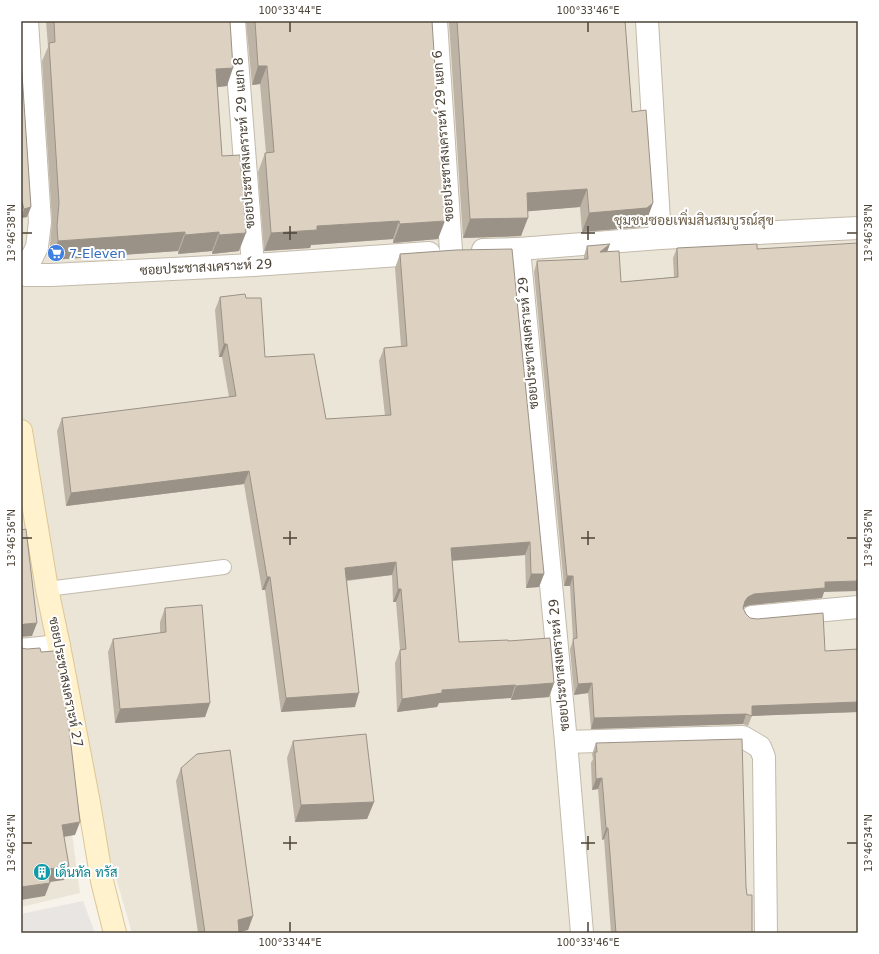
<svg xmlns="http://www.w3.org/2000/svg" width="879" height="954" font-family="'DejaVu Sans',Sarabun,sans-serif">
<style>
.residential{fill:#ebe5d7}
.parking{fill:#e8e5e2}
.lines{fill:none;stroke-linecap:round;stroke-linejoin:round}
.lane-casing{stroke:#c3baab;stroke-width:16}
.street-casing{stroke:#c3baab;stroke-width:24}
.secondary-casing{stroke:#dcc795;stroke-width:24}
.lane{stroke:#fff;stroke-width:14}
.street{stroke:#fff;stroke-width:22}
.secondary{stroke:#fff2cc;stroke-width:22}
.wall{fill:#beb4a6}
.shaded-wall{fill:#9b9287}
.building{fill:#ddd1c1;stroke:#9b9287}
.ticks{fill:none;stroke:#4c4337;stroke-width:1.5}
.labels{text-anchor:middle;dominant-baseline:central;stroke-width:4;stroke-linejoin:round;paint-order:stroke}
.street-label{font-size:13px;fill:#4c4337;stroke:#fff}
.shop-label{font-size:13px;fill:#366cbe;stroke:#fff;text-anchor:start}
.culture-label{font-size:13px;fill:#0d838f;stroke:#fff;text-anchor:start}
.neighbourhood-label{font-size:14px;fill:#70614d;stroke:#fff}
.neatline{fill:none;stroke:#4c4337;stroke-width:1.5}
.ticks-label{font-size:10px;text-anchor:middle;fill:#4c4337}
</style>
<rect width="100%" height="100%" fill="#f7f2ea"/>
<polygon class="residential" points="21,21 858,21 858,933 132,933 45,633 80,893 21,907"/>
<polygon class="parking" points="83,901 95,933 21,933 21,914"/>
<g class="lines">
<defs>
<polyline id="lane" points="47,589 224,567"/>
<g id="street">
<polyline points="234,21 253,265"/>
<polyline points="436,21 451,251"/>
<polyline points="647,21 660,238"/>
<polyline points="519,249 660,238 858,228"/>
<polyline points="483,250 519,249 566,742 582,933"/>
<polyline points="21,263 31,259 37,247 40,222 27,21"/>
<polyline points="21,274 26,275 51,275 253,265 429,253"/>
<polyline points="752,617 858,607"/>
<polyline points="21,650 59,646"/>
<polyline points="566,742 663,739 743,737 760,747 764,757 766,933"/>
</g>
<polyline id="secondary" points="21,431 47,589 59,646 89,803 102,881 115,933"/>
</defs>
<use href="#lane" class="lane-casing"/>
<use href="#street" class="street-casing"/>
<use href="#secondary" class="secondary-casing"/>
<use href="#lane" class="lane"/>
<use href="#street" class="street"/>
<use href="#secondary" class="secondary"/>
</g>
<g class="wall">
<polygon points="46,21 230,21 227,86 217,87 222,156 239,251 212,254 212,251 178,254 178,251 51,260 50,245 52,221 42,61 48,47"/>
<polygon points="246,21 432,21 438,239 393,243 393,239 311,245 310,248 264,251 258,172 265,153 266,153 260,84 252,85"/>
<polygon points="449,21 625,21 632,112 653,203 646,222 640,227 582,232 580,207 528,211 521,236 463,238 449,23"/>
<polygon points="21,59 31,207 27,217 21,218"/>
<polygon points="587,246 607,252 621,282 674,277 673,258 677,248 757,249 824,592 822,598 750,605 744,607 743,608 746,614 750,618 825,651 858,649 858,712 752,716 748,726 743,724 591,729 588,693 574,695 570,649 573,640 570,586 564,586 534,272 537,261 584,259 584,256"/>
<polygon points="456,250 544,574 539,587 526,588 525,555 452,561 459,642 508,641 554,683 549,697 511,700 511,698 439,703 437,707 397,712 395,663 400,650 396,602 393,602 392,575 347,581 355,707 281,712 265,590 262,590 244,484 66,506 57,431 62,418 229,397 222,357 219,357 215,310 220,297 246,298 265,357 326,419 385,416 379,361 384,348 401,346 395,268 400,254"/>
<polygon points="165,608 210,703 205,717 115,723 108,652 113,639 160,633 160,622"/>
<polygon points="293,741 374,802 367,819 295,822 287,758"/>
<polygon points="596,743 746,887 752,933 611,933 604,839 602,840 598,789 592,790 591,763 593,759 592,754"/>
<polygon points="181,768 253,916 248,930 239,932 239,933 198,933 176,781"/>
</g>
<g class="shaded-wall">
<polygon points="258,66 267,66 260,84 252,85"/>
<polygon points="233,68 227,86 209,88 216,69"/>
<polygon points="587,189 580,207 520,212 527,193"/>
<polygon points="653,203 646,222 640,227 582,232 589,213"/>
<polygon points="31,207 27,217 21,218 24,209"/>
<polygon points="528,218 521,236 463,238 470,219"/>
<polygon points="399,221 393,239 311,245 310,248 264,251 271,233 317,226"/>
<polygon points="445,221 438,239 393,243 400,224"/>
<polygon points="185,232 178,251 51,260 58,241"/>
<polygon points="219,232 212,251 178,254 185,235"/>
<polygon points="246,233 239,251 212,254 219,235"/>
<polygon points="610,244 606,255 600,252"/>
<polygon points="224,344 227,344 222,357 219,357"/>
<polygon points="249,471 244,484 66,506 71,493"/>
<polygon points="530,542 525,555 446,561 451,548"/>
<polygon points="396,562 392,575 340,581 345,568"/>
<polygon points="531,574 544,574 539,587 526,588"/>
<polygon points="567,576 573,576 570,586 564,586"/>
<polygon points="267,577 270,577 265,590 262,590"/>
<polygon points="858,581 858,591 824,592 822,598 750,605 744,607 741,611 745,601 748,597 754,594 825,582"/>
<polygon points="398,589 401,589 396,602 393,602"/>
<polygon points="37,623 32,636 21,637 21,625 25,624"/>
<polygon points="554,683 549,697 511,700 516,686"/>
<polygon points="592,683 588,693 574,695 578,684"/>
<polygon points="515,685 511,698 439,703 437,707 397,712 402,699 442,690"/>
<polygon points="359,693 355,707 281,712 286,698"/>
<polygon points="858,702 858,712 752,716 752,706"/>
<polygon points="210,703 205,717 115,723 120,709"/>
<polygon points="746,714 743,724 591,729 594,718"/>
<polygon points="602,778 598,789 592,790 596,779"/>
<polygon points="374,802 367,819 295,822 301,805"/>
<polygon points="80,822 75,835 57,838 62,825"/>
<polygon points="606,828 608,828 604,839 602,840"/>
<polygon points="69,866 64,880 43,883 48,869"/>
<polygon points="50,883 45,896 21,900 21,887"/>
<polygon points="253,916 248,930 235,933 238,920"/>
</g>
<g class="building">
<polygon points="54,21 230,21 233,68 216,69 222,156 240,155 246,233 219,235 219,232 185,235 185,232 58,241 57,226 59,203 49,43 55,42"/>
<polygon points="255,21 432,21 445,221 400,224 399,221 317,226 317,230 271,233 265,153 274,152 267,66 258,66"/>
<polygon points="457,21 625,21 632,112 646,110 653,203 647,208 589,213 587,189 527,193 528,218 470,219"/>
<polygon points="21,59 31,207 24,209 21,198"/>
<polygon points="858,243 858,581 825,582 825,588 754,594 748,597 745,601 743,608 746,614 750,618 757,619 823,613 825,651 858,649 858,702 752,706 752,716 746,714 594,718 592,683 578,684 573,639 577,638 573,576 567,576 537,261 588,259 587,246 610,244 600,252 619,251 621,282 678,277 677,248 757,244 757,249"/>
<polygon points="512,249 544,574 531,574 530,542 451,548 459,642 508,640 508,641 550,638 554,683 516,686 515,685 442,690 442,693 402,699 400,650 406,649 401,589 398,589 396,562 345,568 359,693 286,698 270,577 267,577 249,471 71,493 62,418 236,396 227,344 224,344 220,297 245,294 246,298 261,298 265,357 314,354 326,419 391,415 384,348 407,346 400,254 456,250"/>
<polygon points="26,529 37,623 25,624 21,625 21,530"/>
<polygon points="202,605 210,703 120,709 113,639 166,632 165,608"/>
<polygon points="21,648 27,649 40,648 41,652 55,651 68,719 80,822 62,825 69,866 48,869 50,883 21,887"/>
<polygon points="366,734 374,802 301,805 293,741"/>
<polygon points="742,739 746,887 747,895 752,895 752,933 616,933 608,828 606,828 602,778 596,779 595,752 597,752 596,743"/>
<polygon points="230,750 253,916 238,920 239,933 205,933 181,768 197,754"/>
</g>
<path class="ticks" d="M290,22V32M588,22V32M290,226V240M588,226V240M22,233H32M283,233H297M581,233H595M847,233H857M290,531V545M588,531V545M22,538H32M283,538H297M581,538H595M847,538H857M290,836V850M588,836V850M22,843H32M283,843H297M581,843H595M847,843H857M290,922V932M588,922V932"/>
<defs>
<symbol id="supermarket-disc" viewBox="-11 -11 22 22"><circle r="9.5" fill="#3f7fe0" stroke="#fff"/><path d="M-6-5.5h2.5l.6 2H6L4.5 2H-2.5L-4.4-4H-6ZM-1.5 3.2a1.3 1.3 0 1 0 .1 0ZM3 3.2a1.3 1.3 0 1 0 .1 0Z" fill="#fff"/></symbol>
<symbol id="building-disc" viewBox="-11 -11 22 22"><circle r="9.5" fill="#0f9aa8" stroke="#fff"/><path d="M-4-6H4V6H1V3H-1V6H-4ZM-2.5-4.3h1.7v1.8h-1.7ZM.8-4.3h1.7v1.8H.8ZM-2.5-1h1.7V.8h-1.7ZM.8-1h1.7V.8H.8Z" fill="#fff"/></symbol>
</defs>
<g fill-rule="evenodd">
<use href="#supermarket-disc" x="46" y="243" width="20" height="20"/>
<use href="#building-disc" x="32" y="862" width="20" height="20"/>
</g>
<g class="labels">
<g class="street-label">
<text transform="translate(443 136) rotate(-94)">ซอยประชาสงเคราะห์ 29 แยก 6</text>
<text transform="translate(244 143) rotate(-94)">ซอยประชาสงเคราะห์ 29 แยก 8</text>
<text transform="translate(206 267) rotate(-3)">ซอยประชาสงเคราะห์ 29</text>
<text transform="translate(528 343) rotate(-95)">ซอยประชาสงเคราะห์ 29</text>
<text transform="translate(559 665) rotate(-95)">ซอยประชาสงเคราะห์ 29</text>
<text transform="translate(66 682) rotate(79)">ซอยประชาสงเคราะห์ 27</text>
</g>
<g class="shop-label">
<text x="69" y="253">7-Eleven</text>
</g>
<g class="culture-label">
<text x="55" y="872">เด็นทัล ทรัส</text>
</g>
<g class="neighbourhood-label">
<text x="694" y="220">ชุมชนซอยเพิ่มสินสมบูรณ์สุข</text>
</g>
</g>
<rect width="879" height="954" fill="none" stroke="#ffffff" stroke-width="44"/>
<rect x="22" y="22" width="835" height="910" class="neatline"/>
<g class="ticks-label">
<text x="290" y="14">100°33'44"E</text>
<text x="588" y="14">100°33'46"E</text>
<text transform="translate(11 233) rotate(-90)" y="4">13°46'38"N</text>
<text transform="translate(868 233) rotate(-90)" y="4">13°46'38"N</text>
<text transform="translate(11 538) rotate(-90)" y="4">13°46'36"N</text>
<text transform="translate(868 538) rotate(-90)" y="4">13°46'36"N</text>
<text transform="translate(11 843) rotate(-90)" y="4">13°46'34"N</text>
<text transform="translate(868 843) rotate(-90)" y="4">13°46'34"N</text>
<text x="290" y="946">100°33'44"E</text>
<text x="588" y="946">100°33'46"E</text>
</g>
</svg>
